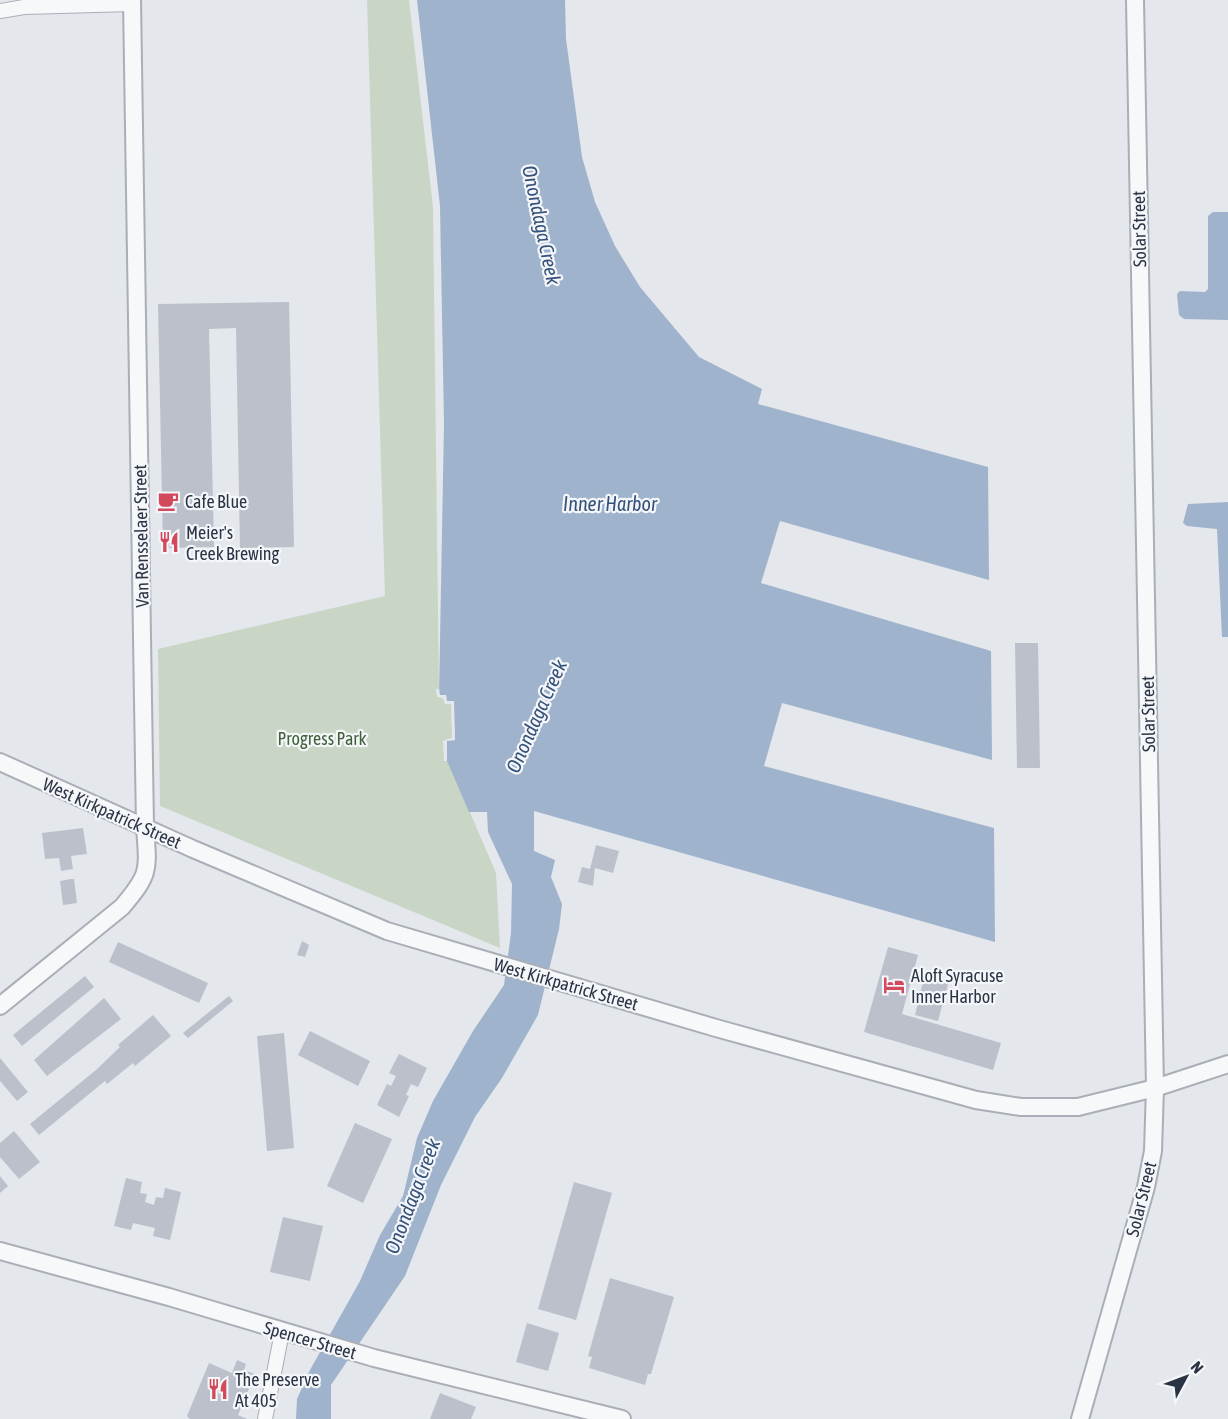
<svg xmlns="http://www.w3.org/2000/svg" width="1228" height="1419" font-family="'Asap Condensed',sans-serif">
<style>
.green{fill:#c9d6c5}
.water{fill:#9fb4cc}
.pier{fill:#e4e7ec}
.building{fill:#bbc0ca}
.lines{fill:none;stroke-linecap:round;stroke-linejoin:round}
.minor-casing{stroke:#a9aeb7;stroke-width:16}
.tertiary-casing{stroke:#a9aeb7;stroke-width:20}
.minor{stroke:#f7f8fa;stroke-width:14}
.tertiary{stroke:#f7f8fa;stroke-width:16}
.labels{text-anchor:middle;dominant-baseline:central;stroke-width:4.5;stroke-linejoin:round;paint-order:stroke}
.street-label{font-size:18px;fill:#2b3445;stroke:#f4f6f9}
.poi-label{font-size:18px;fill:#2b3445;stroke:#f4f6f9;text-anchor:start}
.park-label{font-size:18px;fill:#3f6138;stroke:#f4f6f9}
.water-label{font-size:20px;font-style:italic;fill:#34527a;stroke:#f4f6f9}
</style>
<rect width="100%" height="100%" fill="#e4e7ec"/>
<polygon class="green" points="367,0 409,0 433,207 439,695 446,695 454,701 455,740 448,761 496,873 500,948 160,806 158,649 385,596"/>
<g class="water">
<polygon points="417,0 565,0 566,39 582,157 595,202 615,246 640,287 699,357 762,389 758,404 988,467 989,580 780,521 761,583 991,651 992,760 782,703 764,766 994,828 995,942 534,811 534,851 555,860 551,877 562,904 559,929 538,1015 502,1078 475,1117 441,1185 405,1276 331,1385 331,1419 296,1419 297,1399 310,1370 360,1281 380,1235 403,1196 417,1138 433,1101 473,1031 504,985 511,933 512,884 488,832 487,812 469,812 447,761 446,741 455,740 453,701 447,702 446,695 439,695 444,423 440,206"/>
<polygon points="1213,212 1228,212 1228,320 1184,319 1179,315 1177,294 1180,291 1205,292 1208,289 1208,216"/>
<polygon points="1228,502 1228,637 1222,637 1217,529 1187,526 1183,523 1188,504"/>
</g>
<polygon class="pier" points="436,689 439,689 440,695 446,695 447,701 454,701 455,740 447,741 447,761 444,761 443,741 452,738 451,704 445,704 443,698 437,697"/>
<g class="building">
<polygon points="289,302 294,547 240,548 236,328 209,329 214,547 163,548 158,304"/>
<polygon points="1015,643 1038,643 1040,768 1017,768"/>
<polygon points="83,828 87,854 71,856 73,869 61,871 59,858 45,859 42,833"/>
<polygon points="596,845 619,851 613,873 595,868 593,886 578,882 582,867 590,869"/>
<polygon points="71,879 74,879 77,903 63,905 60,881"/>
<polygon points="302,941 309,945 305,957 297,955"/>
<polygon points="118,942 208,983 199,1003 109,962"/>
<polygon points="888,947 918,955 902,1014 1001,1043 993,1070 864,1032"/>
<polygon points="85,976 94,987 22,1046 13,1035"/>
<polygon points="924,978 948,984 938,1021 915,1015"/>
<polygon points="229,996 233,1001 188,1038 183,1033"/>
<polygon points="104,998 121,1019 47,1076 34,1060"/>
<polygon points="153,1015 171,1036 135,1066 133,1063 107,1084 105,1081 39,1135 30,1124 96,1070 120,1047 118,1045"/>
<polygon points="310,1031 370,1061 358,1086 298,1055"/>
<polygon points="284,1033 294,1148 267,1151 257,1036"/>
<polygon points="399,1054 427,1068 418,1087 411,1084 406,1095 409,1096 399,1117 377,1105 387,1084 391,1086 396,1076 389,1073"/>
<polygon points="0,1058 28,1092 17,1101 0,1081"/>
<polygon points="355,1123 392,1139 363,1203 327,1186"/>
<polygon points="14,1131 40,1162 19,1179 0,1157 0,1143"/>
<polygon points="0,1176 8,1186 0,1193"/>
<polygon points="126,1178 142,1182 140,1193 147,1194 145,1202 154,1205 156,1197 163,1198 165,1188 181,1192 170,1240 153,1236 155,1228 133,1223 131,1230 114,1226"/>
<polygon points="574,1182 612,1193 576,1320 538,1309"/>
<polygon points="283,1217 323,1226 310,1281 270,1272"/>
<polygon points="610,1278 674,1297 651,1374 648,1374 645,1385 589,1368 592,1357 588,1356"/>
<polygon points="527,1323 559,1333 548,1371 516,1362"/>
<polygon points="237,1360 246,1364 244,1370 255,1374 238,1415 247,1419 190,1419 187,1416 209,1363 232,1373"/>
<polygon points="440,1393 476,1407 471,1419 430,1419"/>
</g>
<g class="lines">
<defs>
<g id="minor">
<polyline points="0,11 24,7 132,4"/>
<polyline points="265,1419 282,1332"/>
</g>
<g id="tertiary">
<polyline points="0,762 193,849 387,931 716,1028 976,1100 1021,1107 1078,1107 1155,1088 1228,1064"/>
<path d="M0,1006L122,907C151,873 148,870 145,827L132,0"/>
<polyline points="0,1251 169,1297 374,1358 622,1419"/>
<polyline points="1080,1419 1146,1187 1153,1151 1155,1088 1135,0"/>
</g>
</defs>
<use href="#minor" class="minor-casing"/>
<use href="#tertiary" class="tertiary-casing"/>
<use href="#minor" class="minor"/>
<use href="#tertiary" class="tertiary"/>
</g>
<defs>
<symbol id="cafe-bare" viewBox="-9 -9 18 18"><path d="M-5.5-4.5H6V0H3Q3 3.5 0 3.5H-2.5Q-5.5 3.5-5.5 0ZM3-3.2v2h1.7v-2ZM-6 4.5H4V6H-6Z" fill="#d1495b" stroke="#f4f6f9" stroke-width="2.5" paint-order="stroke"/></symbol>
<symbol id="restaurant-bare" viewBox="-9 -9 18 18"><path d="M-5-6h1v4h1v-4h1v4h1v-4h1v5L-1.5 .5V6h-2V.5L-5-1ZM5-6V6H3V1.5H1.5Q1.5-4 5-6Z" fill="#d1495b" stroke="#f4f6f9" stroke-width="2.5" paint-order="stroke"/></symbol>
<symbol id="hotel-bare" viewBox="-9 -9 18 18"><path d="M-6-4.5h1.5V1H6V5H4.5V3h-9V5H-6ZM-4 0a1.8 1.8 0 1 1 3.6 0ZM.5 0V-2.5h3Q6-2.5 6 0Z" fill="#d1495b" stroke="#f4f6f9" stroke-width="2.5" paint-order="stroke"/></symbol>
</defs>
<g fill-rule="evenodd">
<use href="#cafe-bare" x="153" y="486" width="30" height="30"/>
<use href="#restaurant-bare" x="154" y="527" width="30" height="30"/>
<use href="#hotel-bare" x="879" y="970" width="30" height="30"/>
<use href="#restaurant-bare" x="203" y="1374" width="30" height="30"/>
</g>
<g class="labels">
<g class="street-label">
<text transform="translate(1139 229) rotate(-91)">Solar Street</text>
<text transform="translate(141 536) rotate(-91)">Van Rensselaer Street</text>
<text transform="translate(1148 714) rotate(-91)">Solar Street</text>
<text transform="translate(112 813) rotate(24)">West Kirkpatrick Street</text>
<text transform="translate(566 984) rotate(16)">West Kirkpatrick Street</text>
<text transform="translate(1141 1199) rotate(-76)">Solar Street</text>
<text transform="translate(310 1340) rotate(16)">Spencer Street</text>
</g>
<g class="poi-label">
<text x="185" y="501">Cafe Blue</text>
<text x="186" y="532">Meier's<tspan x="186" dy="21">Creek Brewing</tspan></text>
<text x="911" y="975">Aloft Syracuse<tspan x="911" dy="21">Inner Harbor</tspan></text>
<text x="235" y="1379">The Preserve<tspan x="235" dy="21">At 405</tspan></text>
</g>
<g class="park-label">
<text x="322" y="738">Progress Park</text>
</g>
<g class="water-label">
<text transform="translate(542 225) rotate(78)">Onondaga Creek</text>
<text x="610" y="503">Inner Harbor</text>
<text transform="translate(536 716) rotate(-66)">Onondaga Creek</text>
<text transform="translate(412 1196) rotate(-69)">Onondaga Creek</text>
</g>
</g>
<g transform="translate(1186 1377) rotate(49)" stroke="#f4f6f9" stroke-width="4.5" paint-order="stroke">
<path d="M0-4.5L10 22L0 15L-10 22Z" fill="#2b3445"/>
<text y="-9" font-size="16" font-weight="bold" text-anchor="middle" fill="#2b3445">N</text>
</g>
</svg>
